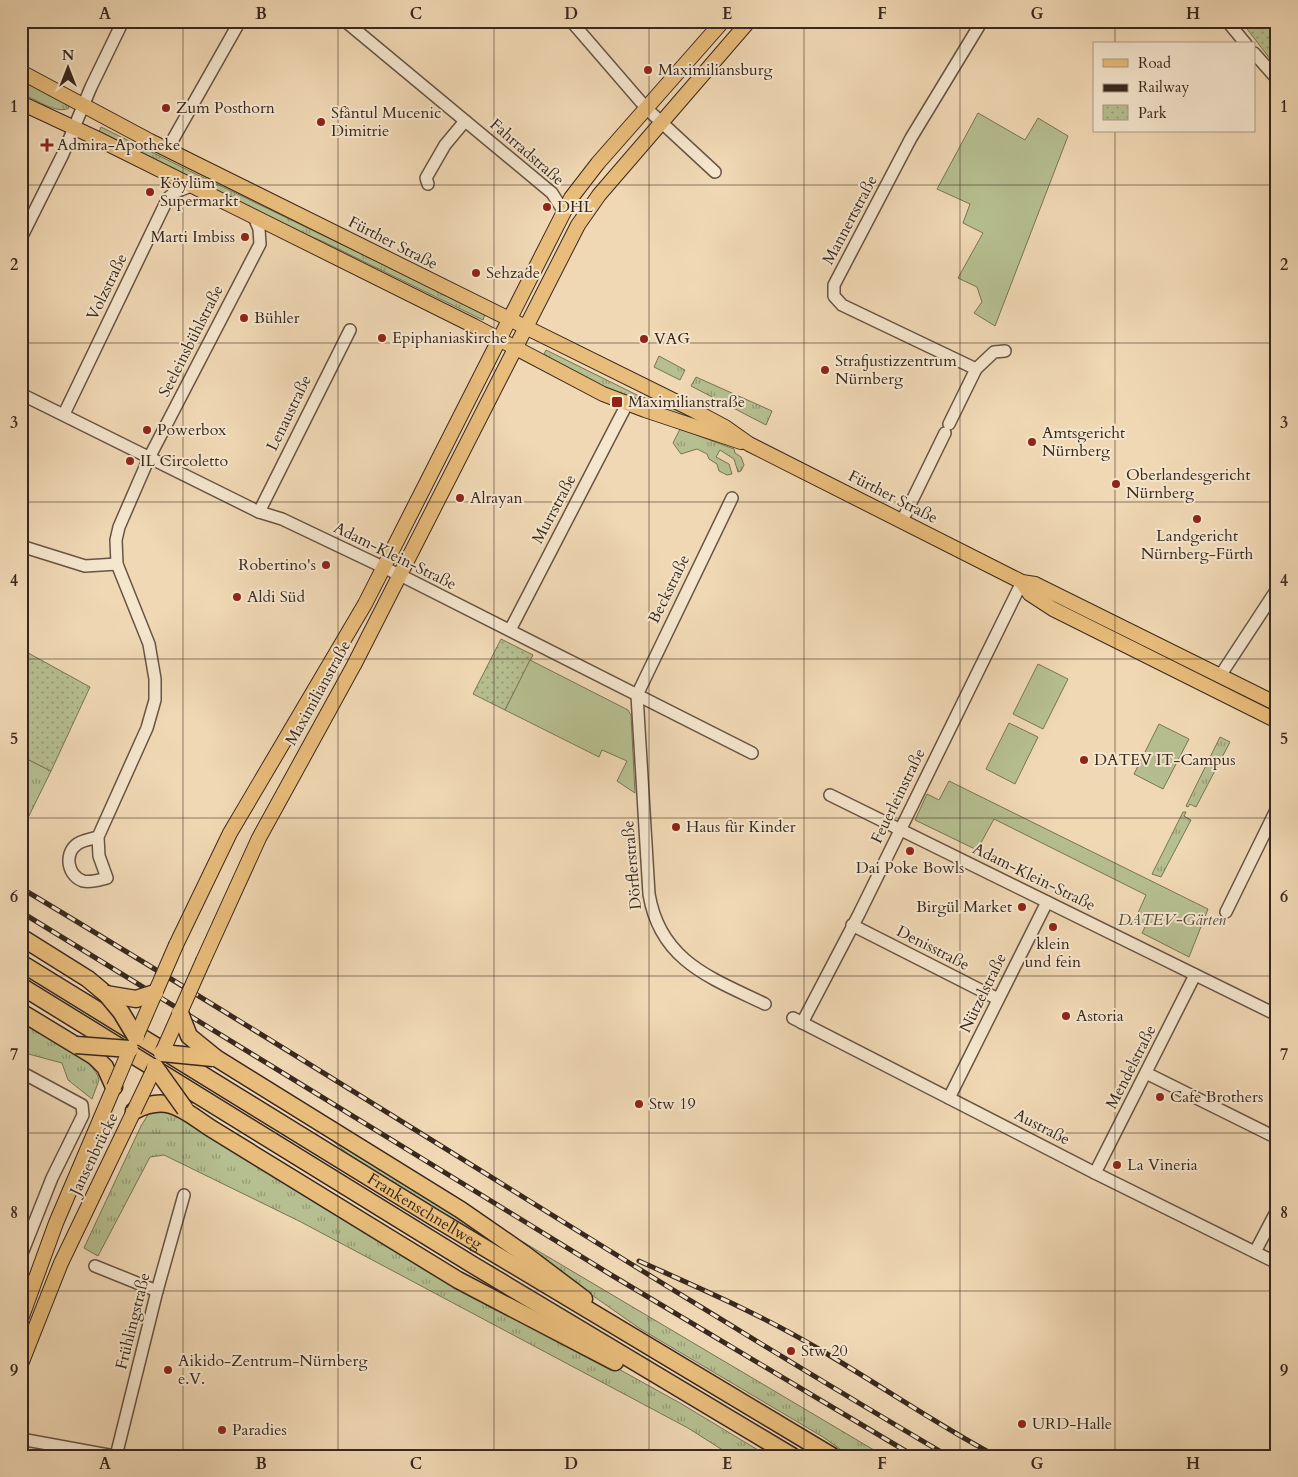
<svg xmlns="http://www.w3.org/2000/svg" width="1298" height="1477" font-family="Cardo,serif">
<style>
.grass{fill:url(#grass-tufts);stroke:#787457}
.park{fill:url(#park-dots);stroke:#787457}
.garden{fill:#b6bf90;stroke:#787457}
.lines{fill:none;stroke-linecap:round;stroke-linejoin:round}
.minor-casing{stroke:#675444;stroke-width:14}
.major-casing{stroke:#39281e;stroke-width:16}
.highway-casing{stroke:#39281e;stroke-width:19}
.minor{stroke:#f5e6ce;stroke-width:11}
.major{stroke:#e8bc7a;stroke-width:14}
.highway{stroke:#e8bc7a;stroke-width:16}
.rail-casing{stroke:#39281e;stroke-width:5}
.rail{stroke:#f5e6ce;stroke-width:3;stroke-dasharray:9;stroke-linecap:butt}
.major-bridge-casing{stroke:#39281e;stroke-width:16;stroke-linecap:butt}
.highway-bridge-casing{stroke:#39281e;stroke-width:19;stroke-linecap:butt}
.major-bridge{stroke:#e8bc7a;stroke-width:14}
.highway-bridge{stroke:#e8bc7a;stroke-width:16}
.grid{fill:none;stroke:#39281e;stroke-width:1;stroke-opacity:0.55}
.poi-dot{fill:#8f2418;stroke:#f5e6ce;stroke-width:2}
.labels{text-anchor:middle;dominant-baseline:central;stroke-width:4;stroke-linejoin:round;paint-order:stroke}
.poi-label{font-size:16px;fill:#39281e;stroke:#f5e6ce;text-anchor:start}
.street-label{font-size:16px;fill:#39281e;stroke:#f5e6ce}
.park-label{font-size:16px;font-style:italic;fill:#584e3a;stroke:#f5e6ce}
.neatline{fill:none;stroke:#39281e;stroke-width:2}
.grid-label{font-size:16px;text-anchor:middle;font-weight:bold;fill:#39281e}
</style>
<defs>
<pattern id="grass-tufts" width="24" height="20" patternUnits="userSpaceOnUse" patternTransform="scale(1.25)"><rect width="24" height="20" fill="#b6bf90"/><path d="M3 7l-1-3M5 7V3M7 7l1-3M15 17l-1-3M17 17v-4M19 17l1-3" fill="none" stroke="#959b75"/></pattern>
<pattern id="park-dots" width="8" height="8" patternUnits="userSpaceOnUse" patternTransform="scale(1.25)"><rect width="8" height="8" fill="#b6bf90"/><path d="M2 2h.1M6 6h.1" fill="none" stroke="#959b75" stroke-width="1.8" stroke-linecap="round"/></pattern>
</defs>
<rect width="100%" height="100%" fill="#f0d8b4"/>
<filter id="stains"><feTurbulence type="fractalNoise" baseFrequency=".004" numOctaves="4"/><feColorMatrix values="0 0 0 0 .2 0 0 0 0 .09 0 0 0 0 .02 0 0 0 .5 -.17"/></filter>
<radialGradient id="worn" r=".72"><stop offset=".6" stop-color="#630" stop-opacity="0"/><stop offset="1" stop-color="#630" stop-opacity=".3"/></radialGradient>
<g class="grass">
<path d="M21,78L68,104L69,108C57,115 33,98 21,93Z"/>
<path d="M101,127C228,191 358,251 485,314L483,320L324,242L259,215L98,134Z"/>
<polygon points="546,350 637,395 686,413 687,417 637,402 542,358"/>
<polygon points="659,356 685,370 680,380 654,367"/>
<polygon points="696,377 772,411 766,425 691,386"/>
<polygon points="680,429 734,449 735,453 741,457 744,465 741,471 738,472 734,459 720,450 716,457 729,464 732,474 727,475 719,471 717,464 709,459 707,454 697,449 681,454 673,443"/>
<polygon points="1220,737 1230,742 1196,807 1190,804 1188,807 1186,806"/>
<polygon points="21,756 51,771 21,832"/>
<polygon points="1183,812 1186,812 1184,816 1191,820 1161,877 1152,874"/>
<path d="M21,1021C40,1032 96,1059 99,1080L92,1099L68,1080L62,1063L21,1052Z"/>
<polygon points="171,1111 586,1351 680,1403 768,1456 732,1456 688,1428 301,1222 164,1155 150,1157 98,1256 84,1248 141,1126 149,1113"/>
<polygon points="328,1137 387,1173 388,1171 522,1259 520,1263 362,1166"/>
<polygon points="523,1242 884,1456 850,1456 823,1437 639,1328 526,1249"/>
</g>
<g class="park">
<polygon points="1241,21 1277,21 1277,68"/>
<polygon points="501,639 533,655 505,710 473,694"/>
<polygon points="21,649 90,687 51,771 21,756"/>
</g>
<g class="garden">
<polygon points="978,113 1025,140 1038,118 1068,136 995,326 974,313 982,302 977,287 958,278 983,233 963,223 970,204 937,189"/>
<polygon points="530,660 628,710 631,715 635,793 617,781 627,761 602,750 599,757 505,710"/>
<polygon points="1038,664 1068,679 1043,729 1013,714"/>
<polygon points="1009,723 1038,737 1015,784 986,769"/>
<polygon points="1159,724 1189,739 1163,789 1134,774"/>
<polygon points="949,781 1208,909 1189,957 1142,933 1145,927 1134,922 1146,895 994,819 977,850 915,820 927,794 939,800"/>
</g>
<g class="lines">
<defs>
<g id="minor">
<polyline points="345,21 552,193 564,212"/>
<polyline points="571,21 647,109 715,172"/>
<polyline points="1227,21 1246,44"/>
<polyline points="1254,53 1277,79"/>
<polyline points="167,150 240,21"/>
<polyline points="428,184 426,178 445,145 465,121"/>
<polyline points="21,238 63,154 91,87 123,21"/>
<polyline points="976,369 994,352 1005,351"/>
<polyline points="21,394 259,512 282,519 408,579 752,753"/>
<polyline points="64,414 168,198 175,192 191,186"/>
<polyline points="949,424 976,369 842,305 834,296 834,285 911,138 982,21"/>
<path d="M732,498L637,695L649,894C660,961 711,978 765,1004"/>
<polyline points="259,512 350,330"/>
<polyline points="902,521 945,433"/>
<polyline points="21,546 85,566 117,564"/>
<polyline points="510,630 627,404"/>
<polyline points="1220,676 1277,589"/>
<polyline points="830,795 1277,1015"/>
<path d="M98,837L99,856L107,878C99,880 91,883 83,881C68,876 64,855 76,845C81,840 92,839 98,837L147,728L155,700V679L149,644L117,564L116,540L119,527L149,458L260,244L259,229L254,217"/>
<polyline points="1226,912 1277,808"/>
<polyline points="852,925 998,999"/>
<polyline points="793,1018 1095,1173 1277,1263"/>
<polyline points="802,1023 859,914 1022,582"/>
<polyline points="21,1072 82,1105 83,1115 52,1178 21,1256"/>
<polyline points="1146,1073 1277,1138"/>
<polyline points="949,1098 1047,902"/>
<polyline points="1095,1173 1195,975"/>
<polyline points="1255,1252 1277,1210"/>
<polyline points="95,1266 157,1291"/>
<polyline points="21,1439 114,1456"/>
<polyline points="116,1456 157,1291 184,1195"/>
</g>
<g id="major">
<polyline points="21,72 150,141 695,411 725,427 749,444 1022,582 1035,584 1277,704"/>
<polyline points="21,103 96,138 474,326 603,394 645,410 741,442"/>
<polyline points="1022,582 1030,594 1053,609 1277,721"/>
<polyline points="176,945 230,833 365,604 571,198 598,163 723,21"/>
<polyline points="203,961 259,838 354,665 578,225 599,195 749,21"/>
<polyline points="21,1319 56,1223 114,1087"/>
<polyline points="21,1364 61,1263 134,1111"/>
</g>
<g id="highway">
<polyline points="21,937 88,979 106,994"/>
<path id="s1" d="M21,963L435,1218L832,1456"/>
<polyline points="21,986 473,1265 792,1456"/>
<polyline points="21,1012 95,1057 105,1067 114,1087"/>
<polyline points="216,1058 461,1210 523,1253 584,1299"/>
<path d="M134,1111C169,1093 184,1111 212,1129L458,1280L615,1362"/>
</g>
</defs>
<use href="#minor" class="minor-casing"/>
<use href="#major" class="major-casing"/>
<use href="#highway" class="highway-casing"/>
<use href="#minor" class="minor"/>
<use href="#major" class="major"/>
<use href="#highway" class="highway"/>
<defs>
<g id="rail">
<path d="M21,888C332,1074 636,1272 948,1456"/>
<polyline points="21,912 613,1276 914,1456"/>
<path d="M639,1261C699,1288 760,1314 817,1348C877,1383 934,1423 996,1456"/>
</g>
</defs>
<use href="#rail" class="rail-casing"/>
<use href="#rail" class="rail"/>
<defs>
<g id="major-bridge">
<polyline points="136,1037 176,945"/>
<polyline points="162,1053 203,961"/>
<polyline points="114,1087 130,1049"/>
<polyline points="134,1111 155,1067"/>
</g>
<g id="highway-bridge">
<polyline points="106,994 121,1012 136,1037"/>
<polyline points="106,994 136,999 155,993"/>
<polyline points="180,1013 189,1036 216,1058"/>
<polyline points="76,1045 130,1049"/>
<polyline points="162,1053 213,1058"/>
<polyline points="155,1067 185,1109"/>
</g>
</defs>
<use href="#major-bridge" class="major-bridge-casing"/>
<use href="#highway-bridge" class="highway-bridge-casing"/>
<use href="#major-bridge" class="major-bridge"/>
<use href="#highway-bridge" class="highway-bridge"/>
</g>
<path class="grid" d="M183,21V1456M338,21V1456M494,21V1456M649,21V1456M804,21V1456M960,21V1456M1115,21V44M1115,131V1456M21,185H1277M21,343H1277M21,502H1277M21,659H1277M21,818H1277M21,976H1277M21,1133H1277M21,1291H1277"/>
<g class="poi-dot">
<circle cx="648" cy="70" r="5"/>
<circle cx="166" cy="108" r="5"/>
<circle cx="321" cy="122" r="5"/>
<path d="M44.5 137.5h5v5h5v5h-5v5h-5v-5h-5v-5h5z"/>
<circle cx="150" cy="192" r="5"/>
<circle cx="547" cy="207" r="5"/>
<circle cx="245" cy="237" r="5"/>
<circle cx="476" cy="273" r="5"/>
<circle cx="244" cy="318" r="5"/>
<circle cx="382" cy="338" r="5"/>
<circle cx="644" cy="339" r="5"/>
<circle cx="825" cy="370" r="5"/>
<rect x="611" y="396" width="12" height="12" rx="2.5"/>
<circle cx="147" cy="430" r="5"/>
<circle cx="1032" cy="442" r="5"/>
<circle cx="130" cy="461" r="5"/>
<circle cx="1116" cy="484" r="5"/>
<circle cx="460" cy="498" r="5"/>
<circle cx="1197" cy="519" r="5"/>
<circle cx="326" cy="565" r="5"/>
<circle cx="237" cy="597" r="5"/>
<circle cx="1084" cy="760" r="5"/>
<circle cx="676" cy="827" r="5"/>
<circle cx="910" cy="851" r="5"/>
<circle cx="1022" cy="907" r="5"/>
<circle cx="1053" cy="927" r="5"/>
<circle cx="1066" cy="1016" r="5"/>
<circle cx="1160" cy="1097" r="5"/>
<circle cx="639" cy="1104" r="5"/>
<circle cx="1117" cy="1165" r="5"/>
<circle cx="791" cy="1351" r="5"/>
<circle cx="168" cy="1370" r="5"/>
<circle cx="1022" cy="1424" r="5"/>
<circle cx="222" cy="1430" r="5"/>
</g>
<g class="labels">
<g class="poi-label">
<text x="658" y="70">Maximiliansburg</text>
<text x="176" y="108">Zum Posthorn</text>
<text x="331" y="113">Sfântul Mucenic<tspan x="331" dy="18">Dimitrie</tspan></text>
<text x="57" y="145">Admira-Apotheke</text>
<text x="160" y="183">Köylüm<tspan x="160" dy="18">Supermarkt</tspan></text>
<text x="557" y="207">DHL</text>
<text x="235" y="237" text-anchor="end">Marti Imbiss</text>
<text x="486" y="273">Sehzade</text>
<text x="254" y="318">Bühler</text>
<text x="392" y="338">Epiphaniaskirche</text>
<text x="654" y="339">VAG</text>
<text x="835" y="361">Strafjustizzentrum<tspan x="835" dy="18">Nürnberg</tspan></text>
<text x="628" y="402">Maximilianstraße</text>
<text x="157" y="430">Powerbox</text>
<text x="1042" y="433">Amtsgericht<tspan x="1042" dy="18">Nürnberg</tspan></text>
<text x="140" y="461">IL Circoletto</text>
<text x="1126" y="475">Oberlandesgericht<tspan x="1126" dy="18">Nürnberg</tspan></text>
<text x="470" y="498">Alrayan</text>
<text x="1197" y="536" text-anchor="middle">Landgericht<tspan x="1197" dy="18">Nürnberg-Fürth</tspan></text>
<text x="316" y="565" text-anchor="end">Robertino's</text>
<text x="247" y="597">Aldi Süd</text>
<text x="1094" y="760">DATEV IT-Campus</text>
<text x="686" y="827">Haus für Kinder</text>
<text x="910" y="868" text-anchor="middle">Dai Poke Bowls</text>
<text x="1012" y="907" text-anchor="end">Birgül Market</text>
<text x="1053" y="944" text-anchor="middle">klein<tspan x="1053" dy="18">und fein</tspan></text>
<text x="1076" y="1016">Astoria</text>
<text x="1170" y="1097">Cafe Brothers</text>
<text x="649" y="1104">Stw 19</text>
<text x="1127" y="1165">La Vineria</text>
<text x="801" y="1351">Stw 20</text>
<text x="178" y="1361">Aikido-Zentrum-Nürnberg<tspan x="178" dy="18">e.V.</tspan></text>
<text x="1032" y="1424">URD-Halle</text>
<text x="232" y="1430">Paradies</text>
</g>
<g class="street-label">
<text transform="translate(527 152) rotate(41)">Fahrradstraße</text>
<text transform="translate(850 220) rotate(-62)">Mannertstraße</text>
<text transform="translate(393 243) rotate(27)">Fürther Straße</text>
<text transform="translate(107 287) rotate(-64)">Volzstraße</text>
<text transform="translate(191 341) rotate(-63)">Seeleinsbühlstraße</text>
<text transform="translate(289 413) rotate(-64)">Lenaustraße</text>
<text transform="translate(893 497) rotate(27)">Fürther Straße</text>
<text transform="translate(554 509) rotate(-62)">Murrstraße</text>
<text transform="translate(395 556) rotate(26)">Adam-Klein-Straße</text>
<text transform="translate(669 589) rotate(-64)">Beckstraße</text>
<text transform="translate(318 693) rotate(-61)">Maximilianstraße</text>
<text transform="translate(898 796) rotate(-64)">Feuerleinstraße</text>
<text transform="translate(632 865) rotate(-95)">Dörflerstraße</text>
<text transform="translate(1034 877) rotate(26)">Adam-Klein-Straße</text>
<text transform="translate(933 948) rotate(27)">Denisstraße</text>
<text transform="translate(983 993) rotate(-64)">Nützelstraße</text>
<text transform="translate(1131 1067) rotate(-63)">Mendelstraße</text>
<text transform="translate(1042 1127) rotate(27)">Austraße</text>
<text transform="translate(94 1154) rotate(-64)">Jansenbrücke</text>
<text stroke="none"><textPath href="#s1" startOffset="474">Frankenschnellweg</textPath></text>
<text transform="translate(133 1321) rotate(-76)">Frühlingstraße</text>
</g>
<g class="park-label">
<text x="1172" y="920">DATEV-Gärten</text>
</g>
</g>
<rect width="1298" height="1477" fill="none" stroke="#f0d8b4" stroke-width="55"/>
<rect x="1093" y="42" width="162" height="90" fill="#f5e6ce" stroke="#aa9a88"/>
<rect x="1103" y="59" width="25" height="8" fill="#e8bc7a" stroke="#aa9a88"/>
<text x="1138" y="68" font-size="15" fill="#39281e">Road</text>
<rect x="1103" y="84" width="25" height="8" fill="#39281e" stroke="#aa9a88"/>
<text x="1138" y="92" font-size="15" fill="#39281e">Railway</text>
<rect x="1103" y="105" width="25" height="15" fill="url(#park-dots)" stroke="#aa9a88"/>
<text x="1138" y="118" font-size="15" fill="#39281e">Park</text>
<g transform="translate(68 68)" stroke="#f5e6ce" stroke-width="4" paint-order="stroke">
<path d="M0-4L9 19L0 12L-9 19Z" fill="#39281e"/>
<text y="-8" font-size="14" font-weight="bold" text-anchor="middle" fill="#39281e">N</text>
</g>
<rect x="28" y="28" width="1242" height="1422" class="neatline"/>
<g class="grid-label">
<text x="105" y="19">A</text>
<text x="261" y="19">B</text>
<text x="416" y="19">C</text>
<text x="571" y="19">D</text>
<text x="727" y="19">E</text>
<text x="882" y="19">F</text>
<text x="1037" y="19">G</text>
<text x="1193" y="19">H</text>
<text x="14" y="112">1</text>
<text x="1284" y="112">1</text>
<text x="14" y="270">2</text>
<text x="1284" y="270">2</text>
<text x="14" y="428">3</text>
<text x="1284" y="428">3</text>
<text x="14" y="586">4</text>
<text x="1284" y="586">4</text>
<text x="14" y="744">5</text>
<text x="1284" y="744">5</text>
<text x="14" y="902">6</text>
<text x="1284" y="902">6</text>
<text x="14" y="1060">7</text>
<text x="1284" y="1060">7</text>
<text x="14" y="1218">8</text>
<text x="1284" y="1218">8</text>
<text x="14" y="1376">9</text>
<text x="1284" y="1376">9</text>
<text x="105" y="1469">A</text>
<text x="261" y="1469">B</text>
<text x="416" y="1469">C</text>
<text x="571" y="1469">D</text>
<text x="727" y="1469">E</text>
<text x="882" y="1469">F</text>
<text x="1037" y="1469">G</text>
<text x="1193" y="1469">H</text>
</g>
<rect width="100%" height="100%" filter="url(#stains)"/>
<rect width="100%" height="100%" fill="url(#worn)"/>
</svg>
